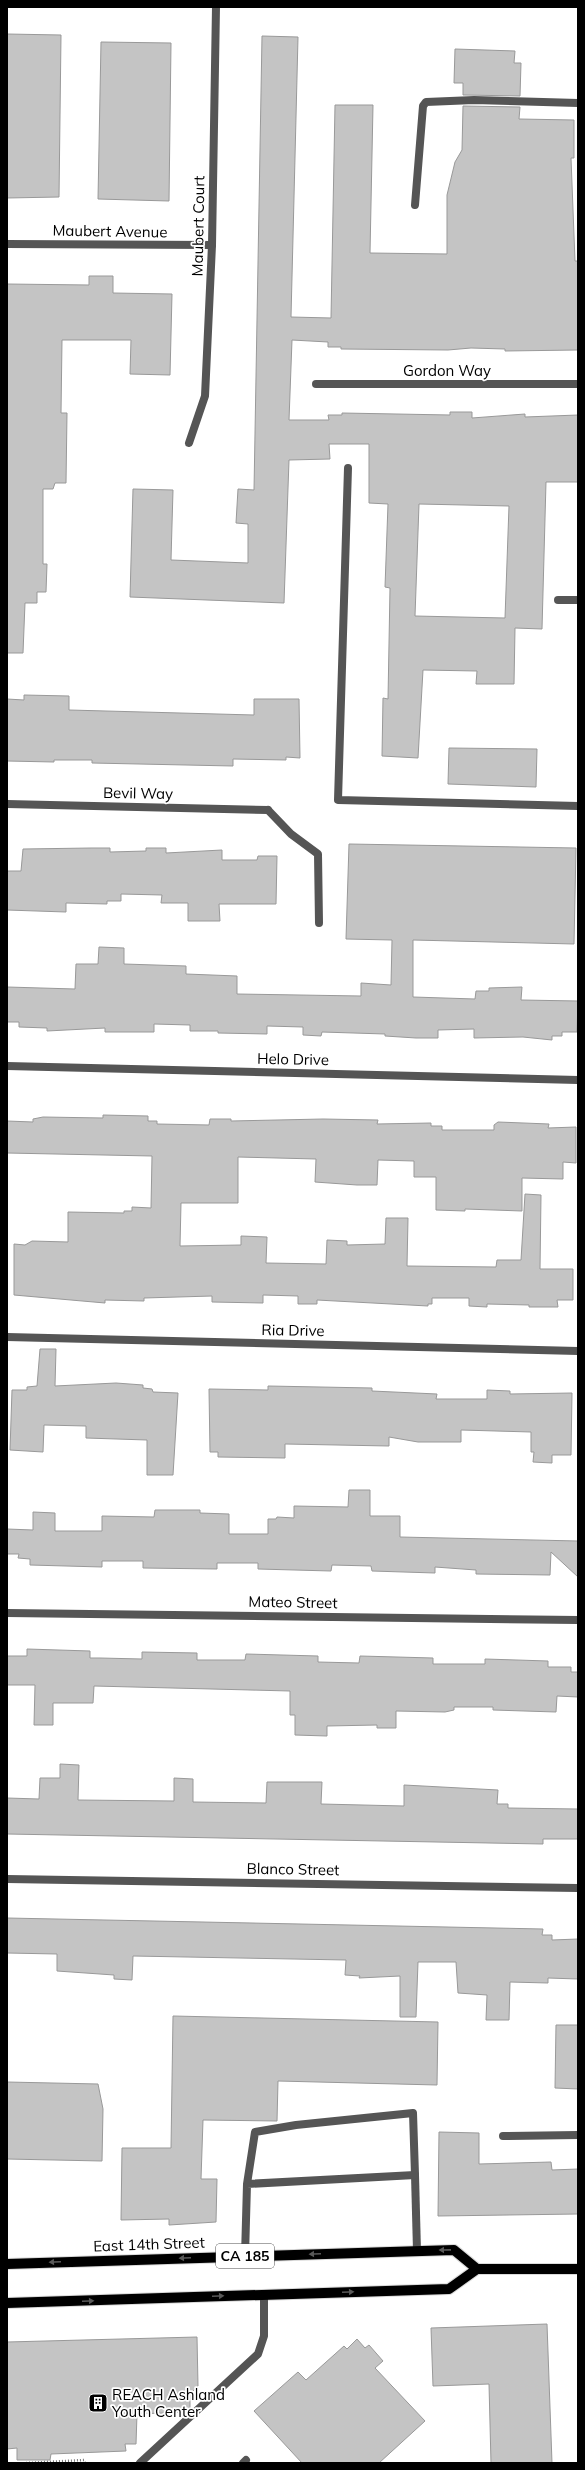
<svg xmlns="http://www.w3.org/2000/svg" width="585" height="2470" font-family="Mulish,sans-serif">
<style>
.building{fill:#c4c4c4;stroke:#999;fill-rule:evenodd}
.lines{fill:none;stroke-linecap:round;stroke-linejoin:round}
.primary-casing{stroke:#dbdbdb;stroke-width:12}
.path{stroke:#777;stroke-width:2.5;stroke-dasharray:1 2;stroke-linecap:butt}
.service{stroke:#555;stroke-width:8}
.minor{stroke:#555;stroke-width:8}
.primary{stroke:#000;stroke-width:10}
.oneway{fill:#595959}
.labels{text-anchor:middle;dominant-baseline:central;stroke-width:3.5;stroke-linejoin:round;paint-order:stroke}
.shield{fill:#fff;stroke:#4c4c4c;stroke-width:1}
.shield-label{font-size:14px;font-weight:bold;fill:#000}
.street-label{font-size:15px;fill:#000;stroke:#fff}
.poi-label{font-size:15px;fill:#000;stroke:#fff;text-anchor:start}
</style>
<rect width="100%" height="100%" fill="#fff"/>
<g class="building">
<polygon points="7,34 61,35 59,197 7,198"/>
<path d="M262,36L298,37L291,317L331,318L335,105H373L370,253L447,254V195L455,162L462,150L463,106L520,107L519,119L574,120V158H571L575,261H578V350L505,351V349L471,348L448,350L341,349V347H328V342L292,340L289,420H329L328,415H342V413L450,415V412H472V418L525,414V417L578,415V482H546L542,629L515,628L514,684H476L477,671L423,670L418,758L382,756L383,698L388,699L390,588L385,587L388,504L369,503V444H329L330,459L289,460L284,603L130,597L133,489L173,490L171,560L248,563V524L236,523L238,489L254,490ZM419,504L509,506L505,618L415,616Z"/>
<polygon points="101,42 171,43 169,201 98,199"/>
<polygon points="455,49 515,51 514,63 521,63 520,96 463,95 463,83 454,83"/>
<polygon points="89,276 113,276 113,293 172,294 170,375 130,374 131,340 62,340 61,413 67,413 66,483 55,483 53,489 43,489 43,564 47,564 46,592 37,592 37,603 25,603 23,653 7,653 7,284 89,285"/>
<polygon points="24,695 69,696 69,710 254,715 254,699 299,699 300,758 286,757 286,760 233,759 233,766 92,763 92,760 54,760 54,762 7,761 7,699 24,700"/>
<polygon points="449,748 537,749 536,787 448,784"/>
<polygon points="349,844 576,848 574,944 413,940 413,997 475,999 476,991 489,991 489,988 522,987 521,1000 578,1001 577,1032 562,1032 562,1036 552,1036 552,1040 523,1037 474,1038 474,1029 438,1030 438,1038 416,1038 385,1036 385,1034 322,1032 321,1036 303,1035 303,1027 267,1026 267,1034 218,1033 218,1031 190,1031 190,1025 154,1024 154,1032 105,1032 105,1028 47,1031 47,1028 19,1027 19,1022 7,1022 7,987 75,989 76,964 98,964 99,947 124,948 124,964 186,966 186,974 237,976 237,994 361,996 361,983 391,985 392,940 346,939"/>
<polygon points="91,848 110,848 110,852 146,851 146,848 166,848 166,853 222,850 222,860 257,860 258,856 277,856 276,904 219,904 220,921 188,921 188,903 161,903 162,895 121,894 121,901 107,901 107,904 66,903 66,912 7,910 7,871 21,871 23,849"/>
<polygon points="103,1115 148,1116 148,1121 157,1121 157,1124 209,1125 210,1119 231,1119 231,1121 323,1119 378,1120 377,1124 431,1123 431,1126 442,1126 442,1130 494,1130 494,1125 498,1122 549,1124 548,1128 576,1127 576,1163 563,1162 563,1179 522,1178 522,1211 465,1209 465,1211 436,1210 436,1177 414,1177 414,1161 378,1160 377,1185 357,1185 315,1182 316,1159 238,1157 238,1203 181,1203 180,1246 241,1245 241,1236 267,1237 266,1263 326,1264 327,1240 347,1241 347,1245 385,1244 386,1218 408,1218 407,1266 496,1267 497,1260 521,1260 525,1194 541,1195 540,1269 573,1269 573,1300 557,1300 558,1307 529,1307 529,1305 487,1304 487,1307 469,1306 469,1298 432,1298 432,1304 428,1304 428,1306 317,1300 317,1304 298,1304 298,1296 263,1295 263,1303 212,1302 212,1296 144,1298 144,1301 105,1300 105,1303 14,1295 14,1244 25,1245 32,1241 68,1242 68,1212 124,1213 124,1211 132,1211 132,1207 151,1208 152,1156 7,1153 7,1121 33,1122 33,1119 43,1117 103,1118"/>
<polygon points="40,1349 56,1349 55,1386 116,1383 143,1385 143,1388 152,1389 153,1392 178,1393 173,1475 147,1475 147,1440 86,1438 86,1426 44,1425 43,1452 10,1450 12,1390 27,1390 27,1387 37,1386"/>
<polygon points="268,1386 372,1388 372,1391 437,1394 436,1399 487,1399 487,1390 510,1391 510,1394 572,1393 571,1455 552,1455 552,1463 533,1462 534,1452 531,1452 531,1432 461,1430 461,1442 418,1442 389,1437 389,1446 285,1444 285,1458 218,1457 218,1452 210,1452 209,1389 268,1390"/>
<polygon points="349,1490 370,1490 370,1516 400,1516 400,1537 578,1541 578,1577 551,1552 550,1575 476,1574 476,1570 435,1567 435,1573 372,1571 371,1566 332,1565 331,1571 258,1569 258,1563 217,1563 217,1569 143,1568 143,1561 102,1561 102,1567 30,1565 30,1559 18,1558 19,1554 7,1554 7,1529 33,1530 33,1512 55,1513 55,1531 102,1531 102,1516 154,1517 155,1510 200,1510 200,1513 229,1514 229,1534 268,1534 268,1519 276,1519 277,1517 294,1518 294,1506 348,1507"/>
<polygon points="27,1649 90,1651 90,1658 100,1658 142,1659 142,1652 197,1653 197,1660 245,1660 246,1654 318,1656 318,1662 359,1663 360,1656 433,1658 433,1664 485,1664 485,1659 548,1661 548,1667 571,1667 571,1672 578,1672 578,1697 557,1696 556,1712 493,1710 493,1707 454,1707 454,1710 445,1712 396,1711 396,1728 377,1728 377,1725 327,1726 327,1736 295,1735 295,1715 290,1715 290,1691 94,1686 93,1703 53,1703 53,1725 34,1725 35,1685 7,1685 7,1656 27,1656"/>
<polygon points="60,1764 79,1765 78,1800 174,1801 174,1778 193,1779 193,1802 266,1803 267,1782 322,1782 321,1804 404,1806 404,1785 498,1790 497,1804 508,1804 508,1808 578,1809 578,1839 543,1839 543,1844 7,1834 7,1798 39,1799 40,1778 60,1778"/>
<polygon points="7,1918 543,1929 542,1935 552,1935 552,1940 578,1939 578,1979 548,1978 548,1983 510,1982 509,2020 486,2020 487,1995 458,1993 456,1962 418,1962 416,2017 400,2017 400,1976 359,1978 360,1976 345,1975 346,1960 133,1956 132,1980 114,1979 114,1975 57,1971 57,1954 7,1953"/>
<polygon points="173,2016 438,2022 437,2085 278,2081 277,2121 203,2120 201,2179 217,2179 216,2222 169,2225 169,2219 121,2220 122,2148 171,2148"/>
<polygon points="556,2025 578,2025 578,2089 555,2088"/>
<polygon points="7,2082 98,2084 103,2109 102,2161 7,2159"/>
<polygon points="439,2132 479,2133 479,2164 551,2162 552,2170 578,2169 578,2214 438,2216"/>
<polygon points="547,2324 552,2463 491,2463 489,2384 433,2386 431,2328"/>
<polygon points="197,2337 198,2386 190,2394 190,2409 187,2412 137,2414 136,2444 125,2444 126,2451 51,2454 50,2460 17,2460 17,2448 7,2449 7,2342"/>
<polygon points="357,2339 365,2348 369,2345 383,2361 375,2368 425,2421 379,2463 302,2463 254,2411 298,2372 306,2380 344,2346 347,2349"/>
</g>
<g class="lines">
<defs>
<g id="primary">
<polyline points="7,2264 454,2250 477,2269"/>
<polyline points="7,2303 449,2289 477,2269 578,2269"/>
</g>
</defs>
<use href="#primary" class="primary-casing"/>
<polyline class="path" points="26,2463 84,2460 85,2463"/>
<g class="service">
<polyline points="415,205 423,106 426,102 474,100 578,103"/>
<polyline points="348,468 338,800 578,806"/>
<polyline points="558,600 578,600"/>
<polyline points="268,810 291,834 318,854 319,923"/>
<polyline points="503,2136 578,2135"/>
<polyline points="415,2175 417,2251"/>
<polyline points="245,2256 247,2184 255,2132 296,2125 413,2113 415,2175 247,2184"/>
<polyline points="140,2463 258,2354 264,2336 264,2294"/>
<polyline points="243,2463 246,2460"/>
</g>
<g class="minor">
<polyline points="7,244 212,245"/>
<polyline points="316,384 578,384"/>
<polyline points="189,443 205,396 212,245 216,7"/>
<polyline points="7,804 268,810"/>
<polyline points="7,1066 578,1080"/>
<polyline points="7,1337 578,1351"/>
<polyline points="7,1613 578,1620"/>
<polyline points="7,1879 578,1888"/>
</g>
<use href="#primary" class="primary"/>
</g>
<defs><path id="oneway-solid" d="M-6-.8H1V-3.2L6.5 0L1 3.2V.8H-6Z"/></defs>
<g class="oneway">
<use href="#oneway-solid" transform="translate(445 2250) rotate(179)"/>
<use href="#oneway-solid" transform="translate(315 2254) rotate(178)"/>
<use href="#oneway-solid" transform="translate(185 2258) rotate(178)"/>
<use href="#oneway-solid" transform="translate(55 2262) rotate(177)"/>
<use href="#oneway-solid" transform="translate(348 2292) rotate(-2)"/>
<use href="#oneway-solid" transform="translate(218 2296) rotate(-2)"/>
<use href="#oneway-solid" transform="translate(88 2301) rotate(-2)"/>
</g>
<defs>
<symbol id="building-square" viewBox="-11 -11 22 22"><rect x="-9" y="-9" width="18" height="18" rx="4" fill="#000" stroke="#fff"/><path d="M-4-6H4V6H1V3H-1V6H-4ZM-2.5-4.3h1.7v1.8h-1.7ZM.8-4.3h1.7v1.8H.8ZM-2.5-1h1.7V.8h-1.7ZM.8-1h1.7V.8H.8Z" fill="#fff"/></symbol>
</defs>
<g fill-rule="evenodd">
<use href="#building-square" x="87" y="2392" width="22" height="22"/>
</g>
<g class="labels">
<rect class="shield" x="216" y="2244" width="58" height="24" rx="3"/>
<g class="shield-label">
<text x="245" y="2256">CA 185</text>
</g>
<g class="street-label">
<text transform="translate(198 226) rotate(-89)">Maubert Court</text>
<text transform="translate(110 231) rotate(1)">Maubert Avenue</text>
<text x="447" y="370">Gordon Way</text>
<text transform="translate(138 793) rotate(1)">Bevil Way</text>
<text transform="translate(293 1059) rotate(1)">Helo Drive</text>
<text transform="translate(293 1330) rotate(1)">Ria Drive</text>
<text transform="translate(293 1602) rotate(1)">Mateo Street</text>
<text transform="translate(293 1869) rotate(1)">Blanco Street</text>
<text transform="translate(149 2244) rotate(-2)">East 14th Street</text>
</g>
<g class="poi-label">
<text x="112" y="2394">REACH Ashland<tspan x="112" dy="17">Youth Center</tspan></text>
</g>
</g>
<rect width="585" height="2470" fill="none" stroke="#000000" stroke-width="16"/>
</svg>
